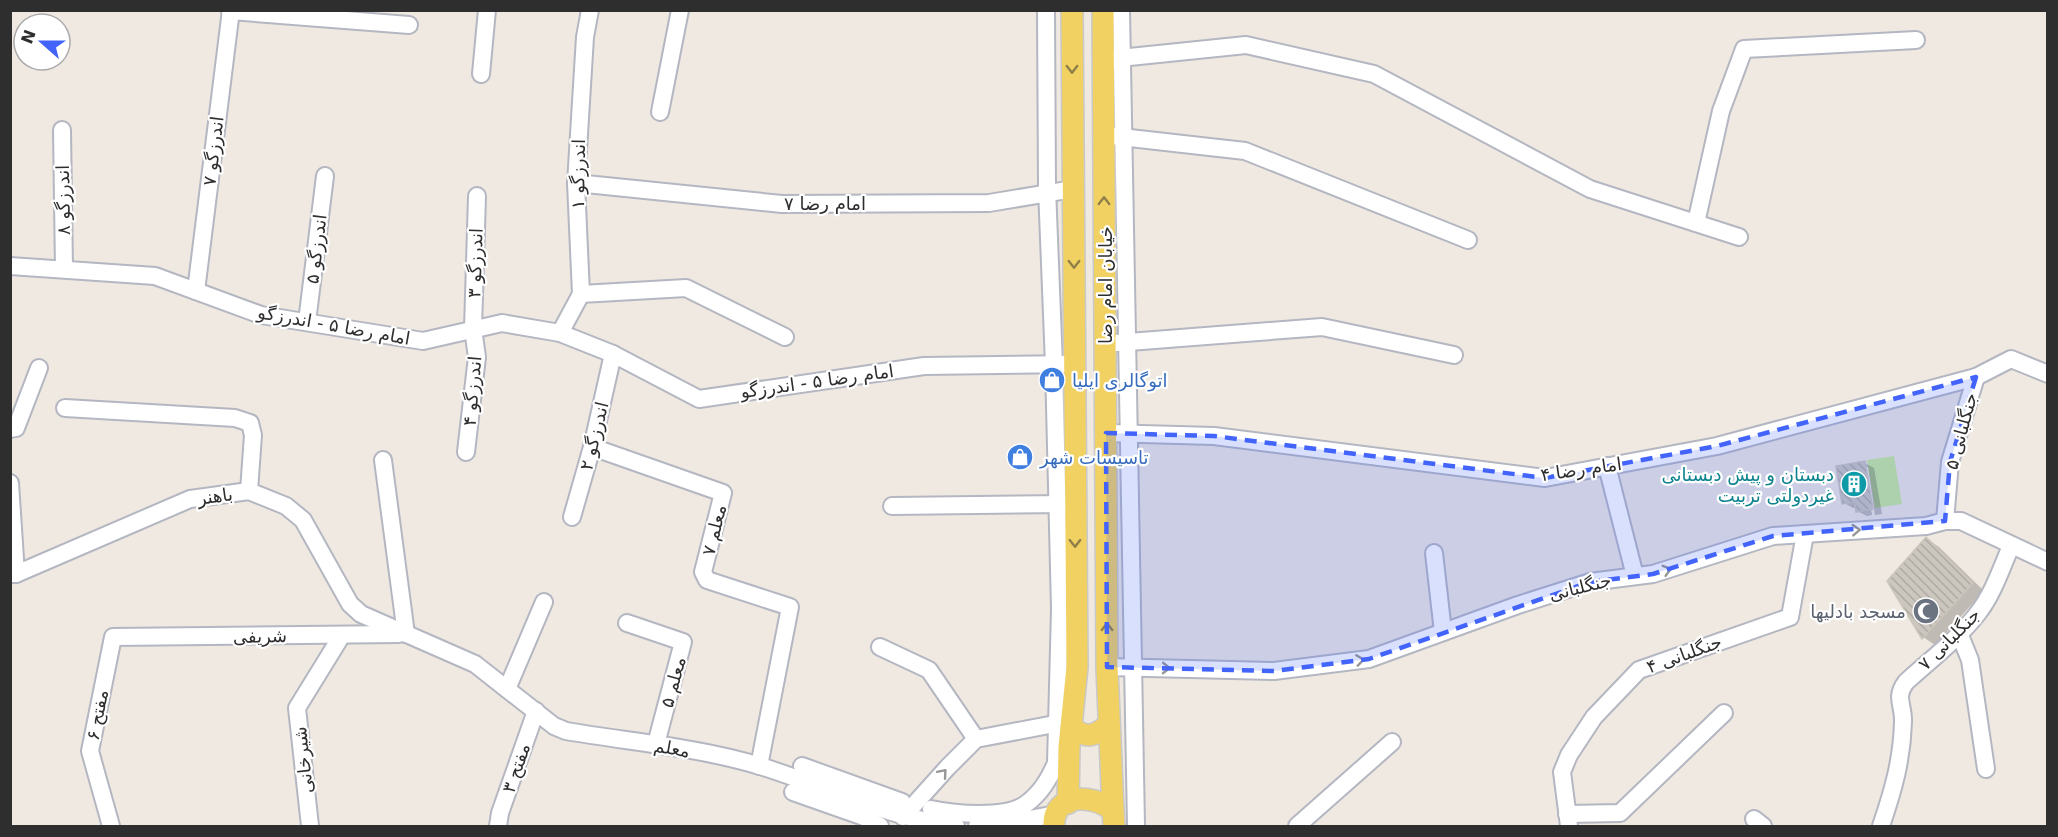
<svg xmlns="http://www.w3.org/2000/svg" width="2058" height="837" font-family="'DejaVu Sans','Noto Sans Arabic',sans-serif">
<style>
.pitch{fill:#c9ec9a}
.shadow{fill:#0003}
.building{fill:url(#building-back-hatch);stroke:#cbc5ba;stroke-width:1.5}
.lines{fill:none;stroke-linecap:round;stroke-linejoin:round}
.minor-casing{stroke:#b4b7c1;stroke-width:20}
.major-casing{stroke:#c9c9c9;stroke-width:24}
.minor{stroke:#fff;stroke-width:16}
.major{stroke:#f2d163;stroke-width:21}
.oneway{stroke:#908048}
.oneway2{stroke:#969696}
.marked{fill:#4264fb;fill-opacity:0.2;stroke:#4264fb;stroke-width:4.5;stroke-dasharray:12 8;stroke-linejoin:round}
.labels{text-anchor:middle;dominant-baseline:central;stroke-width:4.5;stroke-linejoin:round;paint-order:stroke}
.street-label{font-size:18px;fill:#2e2e2e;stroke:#fff}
.shop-label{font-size:18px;fill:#366cbe;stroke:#fff;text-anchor:start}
.culture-label{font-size:18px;fill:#0d838f;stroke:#fff;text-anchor:end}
.worship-label{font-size:18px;fill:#5b616d;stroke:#fff;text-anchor:end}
</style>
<defs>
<pattern id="building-back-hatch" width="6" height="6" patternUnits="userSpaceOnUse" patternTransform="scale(1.5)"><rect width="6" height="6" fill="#cbc7bf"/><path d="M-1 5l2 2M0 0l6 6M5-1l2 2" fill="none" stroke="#afaba4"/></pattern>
</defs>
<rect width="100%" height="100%" fill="#efe9e1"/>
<polygon class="pitch" points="1894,456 1902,504 1875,508 1867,460"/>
<g class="shadow">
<polygon points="1865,463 1874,468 1882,514 1875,515 1868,467 1865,467 1872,515 1867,516 1857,511 1857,508 1853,508 1844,503"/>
<polygon points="1927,539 1939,547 1984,591 1935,645 1923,637"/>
</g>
<g class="building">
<polygon points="1865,461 1873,509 1856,512 1855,502 1842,504 1836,466"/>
<polygon points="1926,537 1973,583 1922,639 1887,581"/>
</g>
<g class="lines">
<defs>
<g id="minor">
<polyline points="1121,10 1136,826"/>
<polyline points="230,11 409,25"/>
<polyline points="1110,59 1246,45 1374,74 1590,189 1739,237"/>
<polyline points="481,74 487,10"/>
<polyline points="660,112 680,10"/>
<polyline points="62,130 64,269"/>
<polyline points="1112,136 1245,151 1468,240"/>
<polyline points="576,183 782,204 989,203 1073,189"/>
<polyline points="1696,223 1721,111 1744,49 1916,40"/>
<polyline points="10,266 155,276 261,315 423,341 502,323 560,333 613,354 699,399 924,366 1075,364"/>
<polyline points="196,291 231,10"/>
<polyline points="581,294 686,288 785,337"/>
<polyline points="307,322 325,176"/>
<polyline points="560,333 581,294 576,183 585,37 590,10"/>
<polyline points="1116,343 1322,327 1454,355"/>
<polyline points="65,408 235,418 250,423 253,435 249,491"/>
<polyline points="10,429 16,428 39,368"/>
<polyline points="1106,433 1214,436 1545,478 1717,446 1976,377 2011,359 2048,374"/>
<polyline points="592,447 723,493 703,572 707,580 790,607 759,766"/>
<polyline points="466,452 477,357 473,329 477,196"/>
<polyline points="383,460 406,634"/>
<polyline points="1607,466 1635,576"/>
<polyline points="10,483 16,574"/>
<polyline points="892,506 1068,504"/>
<polyline points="572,517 592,447 613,354"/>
<polyline points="1945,521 1950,462 1976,377"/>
<polyline points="1434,553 1443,632"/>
<path d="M10,574H16L190,499L249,491L286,506L303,520L350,604L361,614L475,664L554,726L566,731C630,742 697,747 760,766C825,786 888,818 956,826"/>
<polyline points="627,623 683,642 656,744"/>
<polyline points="1959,633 1970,660 1986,769"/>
<polyline points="880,647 929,670 976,739"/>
<polyline points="1107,667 1274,671 1369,659 1518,605 1590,582 1653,574 1773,536 1926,526 1945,521 1961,521 2048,562"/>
<polyline points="507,689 544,602"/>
<polyline points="802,766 902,802"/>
<polyline points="793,792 864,817 880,826"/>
<path d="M931,809C954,814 1006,819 1026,804C1041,793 1049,779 1056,763L1060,609L1054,365L1047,188L1046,10"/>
<polyline points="1567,814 1620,813 1724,713"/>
<polyline points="903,817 947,768 976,739 1065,722"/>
<polyline points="1754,819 1763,826"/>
<polyline points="111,826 90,751 113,637 399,634"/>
<polyline points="310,826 297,708 342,635"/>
<polyline points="498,826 500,813 536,711"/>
<polyline points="977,826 999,825 1056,814"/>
<polyline points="1297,826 1392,742"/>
<polyline points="1569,826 1562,772 1569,755 1594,717 1639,670 1790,617 1805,534"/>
<path d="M1881,826C1893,791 1902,760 1903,722C1904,705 1894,698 1906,682C1930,660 1958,639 1978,613C1993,594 2001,569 2011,546"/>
</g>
<g id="major">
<polyline points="1103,10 1107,667 1113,811"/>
<path d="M1071,727C1086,739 1095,737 1109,724"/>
<polyline points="1068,803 1069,747 1077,667 1072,10"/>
<path d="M1054,826C1052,793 1094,793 1113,811L1114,826"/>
</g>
</defs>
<use href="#minor" class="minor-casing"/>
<use href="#major" class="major-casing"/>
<use href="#minor" class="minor"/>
<use href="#major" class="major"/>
</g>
<defs><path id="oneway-chevron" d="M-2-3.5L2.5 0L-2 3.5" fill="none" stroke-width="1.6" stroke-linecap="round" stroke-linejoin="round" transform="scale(1.5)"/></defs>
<g class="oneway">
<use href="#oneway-chevron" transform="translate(1072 69) rotate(90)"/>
<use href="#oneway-chevron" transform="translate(1104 201) rotate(-90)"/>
<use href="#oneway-chevron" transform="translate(1074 264) rotate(90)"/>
<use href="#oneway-chevron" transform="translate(1075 543) rotate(89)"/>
<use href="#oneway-chevron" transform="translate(1107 627) rotate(-90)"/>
</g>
<g class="oneway2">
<use href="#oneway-chevron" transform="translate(1856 530) rotate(-3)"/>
<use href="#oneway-chevron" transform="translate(1667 570) rotate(-16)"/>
<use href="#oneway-chevron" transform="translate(1360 660) rotate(-8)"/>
<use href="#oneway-chevron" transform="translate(1166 668) rotate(1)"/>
<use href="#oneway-chevron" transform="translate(943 773) rotate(-49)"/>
</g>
<path class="marked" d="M1976,377L1950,462L1945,521L1773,536L1653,574L1590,582L1369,659L1274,671L1107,667L1106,433L1214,436L1545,478L1717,446Z"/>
<defs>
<symbol id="shop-disc" viewBox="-11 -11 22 22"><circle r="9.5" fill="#3f7fe0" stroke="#fff"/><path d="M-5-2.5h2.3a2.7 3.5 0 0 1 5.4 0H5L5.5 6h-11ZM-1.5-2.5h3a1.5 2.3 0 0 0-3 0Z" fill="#fff"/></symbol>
<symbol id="building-disc" viewBox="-11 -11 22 22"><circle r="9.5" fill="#0f9aa8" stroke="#fff"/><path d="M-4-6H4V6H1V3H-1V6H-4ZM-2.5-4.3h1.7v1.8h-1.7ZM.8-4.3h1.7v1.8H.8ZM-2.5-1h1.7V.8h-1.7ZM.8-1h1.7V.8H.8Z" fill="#fff"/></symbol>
<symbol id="mosque-disc" viewBox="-11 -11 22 22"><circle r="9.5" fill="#6b7280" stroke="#fff"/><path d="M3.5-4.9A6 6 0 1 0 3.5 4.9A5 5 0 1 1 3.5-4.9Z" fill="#fff"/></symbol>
</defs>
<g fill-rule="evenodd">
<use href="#shop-disc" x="1037" y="365" width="30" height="30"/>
<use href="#shop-disc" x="1005" y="442" width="30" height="30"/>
<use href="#building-disc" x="1839" y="469" width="30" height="30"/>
<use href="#mosque-disc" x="1911" y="596" width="30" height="30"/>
</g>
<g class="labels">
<g class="street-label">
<text transform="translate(213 151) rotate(-83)">اندرزگو ۷</text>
<text transform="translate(578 174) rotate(-89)">اندرزگو ۱</text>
<text transform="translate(63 200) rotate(-91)">اندرزگو ۸</text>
<text x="825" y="203">امام رضا ۷</text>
<text transform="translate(316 249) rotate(-83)">اندرزگو ۵</text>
<text transform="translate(475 263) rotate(-88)">اندرزگو ۳</text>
<text transform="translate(1105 285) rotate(-90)">خیابان امام رضا</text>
<text transform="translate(334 325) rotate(10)">امام رضا ۵ - اندرزگو</text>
<text transform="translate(817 381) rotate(-8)">امام رضا ۵ - اندرزگو</text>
<text transform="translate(472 391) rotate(-85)">اندرزگو ۴</text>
<text transform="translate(1961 431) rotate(-75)">جنگلبانی ۵</text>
<text transform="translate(594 436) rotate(-76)">اندرزگو ۲</text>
<text transform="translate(1581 469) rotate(-8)">امام رضا ۴</text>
<text transform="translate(215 496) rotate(-8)">باهنر</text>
<text transform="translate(714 530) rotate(-76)">معلم ۷</text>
<text transform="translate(1580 587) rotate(-14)">جنگلبانی</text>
<text transform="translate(260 636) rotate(-1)">شریفی</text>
<text transform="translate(1949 639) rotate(-45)">جنگلبانی ۷</text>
<text transform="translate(1684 654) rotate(-20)">جنگلبانی ۴</text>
<text transform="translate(673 682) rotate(-75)">معلم ۵</text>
<text transform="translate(97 715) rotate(-79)">مفتح ۶</text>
<text transform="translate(672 748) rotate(10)">معلم</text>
<text transform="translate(303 760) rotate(-96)">شیرخانی</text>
<text transform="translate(516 768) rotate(-71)">مفتح ۳</text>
</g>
<g class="shop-label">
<text x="1072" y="380">اتوگالری ایلیا</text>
<text x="1040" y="457">تاسیسات شهر</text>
</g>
<g class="culture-label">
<text x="1834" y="474">دبستان و پیش دبستانی<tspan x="1834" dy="21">غیردولتی تربیت</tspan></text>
</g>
<g class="worship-label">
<text x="1906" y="611">مسجد بادلیها</text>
</g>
</g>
<rect width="2058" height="837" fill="none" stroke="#2e2e2e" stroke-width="24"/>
<g transform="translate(42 42) rotate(291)"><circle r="28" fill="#ffffff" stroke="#ababab" stroke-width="1.5"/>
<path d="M0-4.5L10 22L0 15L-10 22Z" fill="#4264fb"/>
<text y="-9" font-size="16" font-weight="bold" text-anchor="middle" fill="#2e2e2e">N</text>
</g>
</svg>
